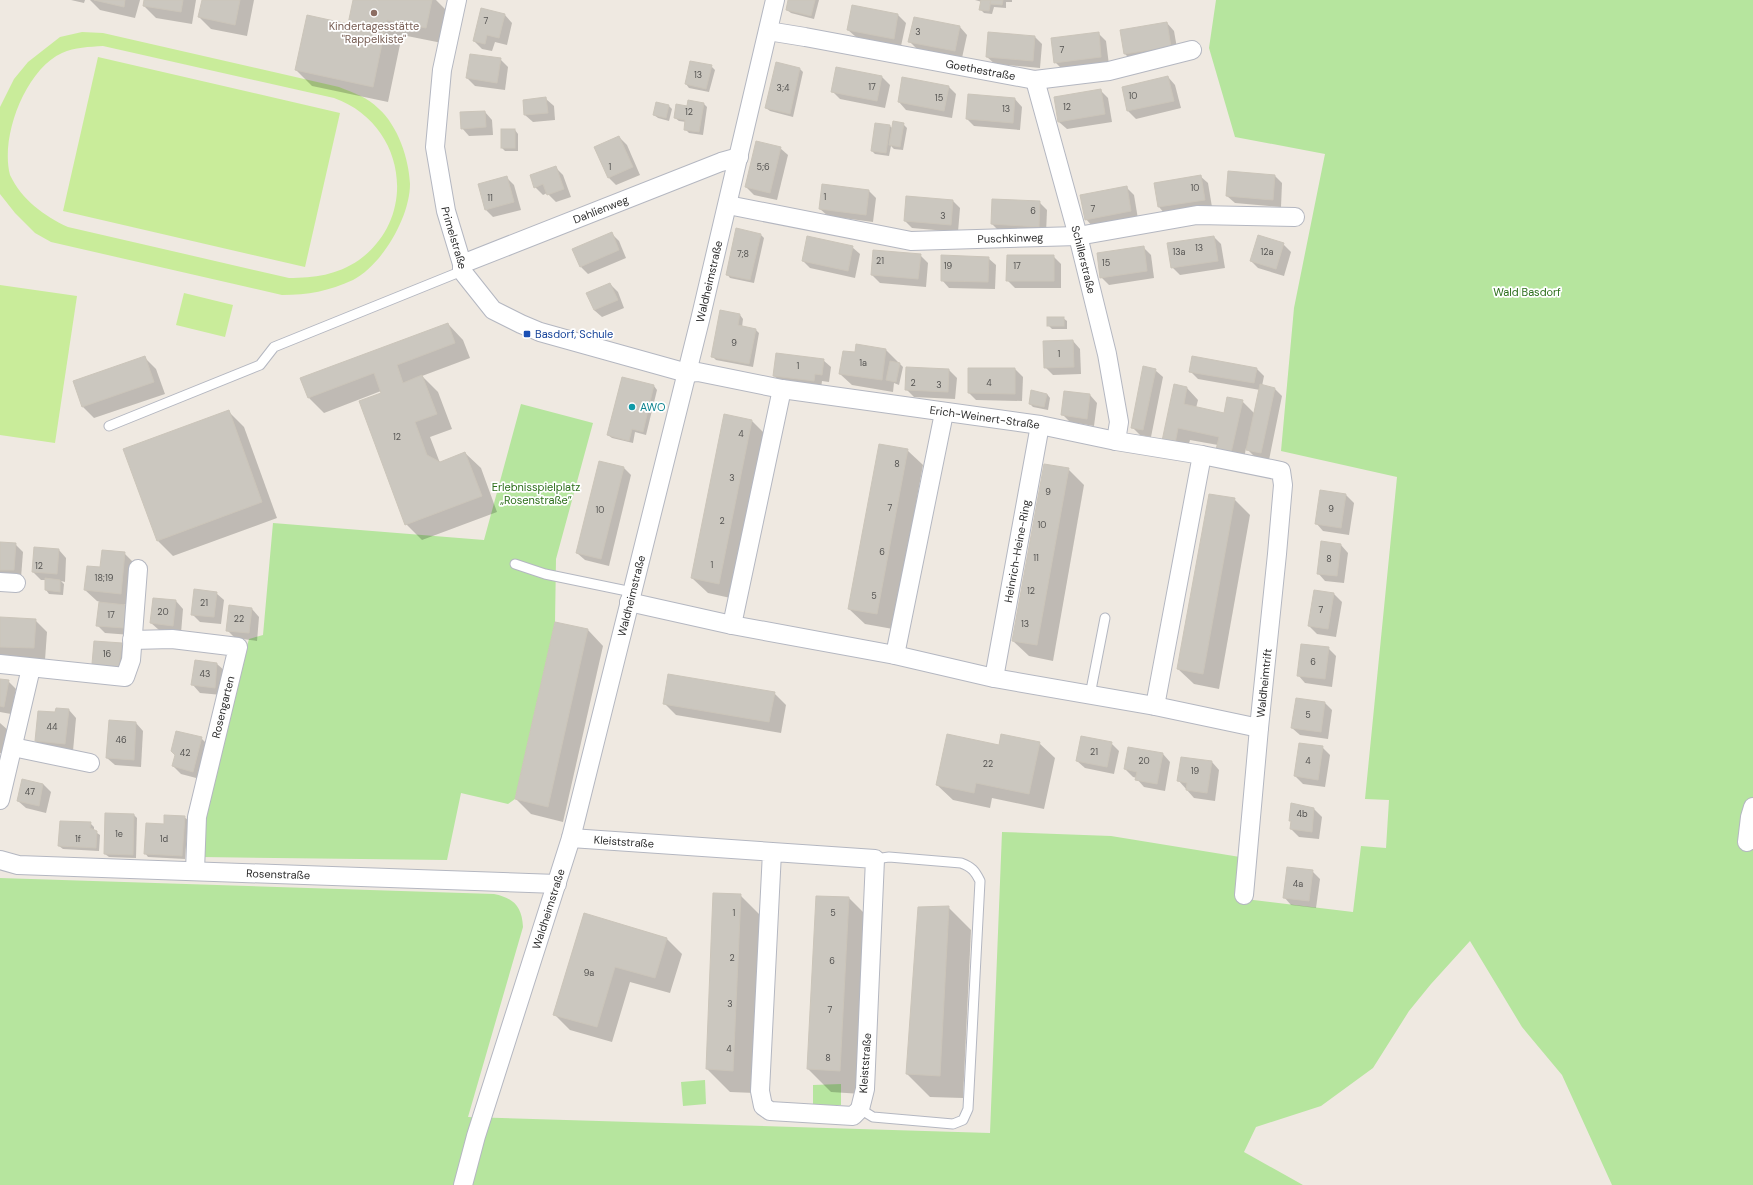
<svg xmlns="http://www.w3.org/2000/svg" width="1753" height="1185" font-family="'DM Sans',sans-serif">
<style>
.green{fill:#b6e59e}
.pitch{fill:#c9ec9a;fill-rule:evenodd}
.shadow{fill:#0003}
.building{fill:#cbc7bf;stroke:#cbc5ba}
.lines{fill:none;stroke-linecap:round;stroke-linejoin:round}
.lane-casing{stroke:#b4b7c1;stroke-width:11}
.street-casing{stroke:#b4b7c1;stroke-width:20}
.lane{stroke:#fff;stroke-width:9}
.street{stroke:#fff;stroke-width:18}
.education-dot{fill:#8d6e63;stroke:#fff;stroke-width:1.5}
.transit-dot{fill:#1a4fb4;stroke:#fff;stroke-width:1.5}
.culture-dot{fill:#0f9aa8;stroke:#fff;stroke-width:1.5}
.labels{text-anchor:middle;dominant-baseline:central;stroke-width:3.5;stroke-linejoin:round;paint-order:stroke}
.number-label{font-size:9px;fill:#555452}
.education-label{font-size:11px;fill:#785e54;stroke:#fff}
.street-label{font-size:11px;fill:#2e2e2e;stroke:#fff}
.park-label{font-size:11px;fill:#2c6e1b;stroke:#fff}
.transit-label{font-size:11px;fill:#164399;stroke:#fff;text-anchor:start}
.culture-label{font-size:11px;fill:#0d838f;stroke:#fff;text-anchor:start}
</style>
<rect width="100%" height="100%" fill="#efe9e1"/>
<g class="green">
<path d="M1216,0H1753V1185H1612L1562,1075L1522,1027L1470,941L1431,984L1409,1011L1373,1068L1321,1106L1256,1127L1244,1152L1303,1185H0V878L494,894C514,898 522,907 523,927L468,1117L990,1133L1002,832L1111,836L1240,857L1237,898L1353,912L1361,846L1386,848L1389,800L1365,799L1397,477L1281,451L1294,308L1325,154L1235,137L1209,48Z"/>
<polygon points="521,404 593,423 556,559 555,622 515,799 508,804 461,793 447,860 202,857 206,792 249,639 263,635 273,523 484,540"/>
<polygon points="705,1080 706,1104 683,1106 681,1082"/>
<polygon points="841,1084 841,1105 813,1105 813,1085"/>
</g>
<g class="pitch">
<path d="M82,32L103,33L339,87C354,93 367,97 379,109C398,126 409,159 410,184C410,217 382,265 353,280C329,291 308,295 282,295L51,242L35,233L15,213L0,194V107L14,79L28,62L60,37ZM103,46L334,98C405,123 420,216 359,260C337,275 314,278 289,278L68,227C44,216 22,200 10,175C0,137 25,70 62,53C75,47 89,47 103,46Z"/>
<polygon points="98,57 340,113 305,267 63,211"/>
<polygon points="0,285 77,296 55,443 0,435"/>
<polygon points="184,293 233,305 225,337 176,325"/>
</g>
<g class="shadow">
<polygon points="71,0 85,0 84,3"/>
<polygon points="90,0 140,0 135,18 100,10"/>
<polygon points="145,0 196,0 192,24 156,18 144,6"/>
<polygon points="203,0 254,0 247,36 211,29 199,17"/>
<polygon points="354,0 436,0 448,12 442,43 402,35 388,102 312,86 296,70 349,25"/>
<polygon points="789,0 819,0 814,19 791,13 787,10"/>
<polygon points="975,0 1012,0 1012,2 1006,2 1006,8 994,7 992,14 984,13 980,9 982,2"/>
<polygon points="853,6 898,15 906,23 901,46 856,37 848,30"/>
<polygon points="505,15 512,23 507,45 495,42 492,51 482,49 474,41"/>
<polygon points="1167,23 1174,31 1178,54 1133,62 1125,54 1121,31"/>
<polygon points="960,27 967,35 962,58 917,49 909,41"/>
<polygon points="1098,33 1106,41 1109,65 1063,70 1055,62"/>
<polygon points="1035,37 1042,44 1040,68 995,64 987,57"/>
<polygon points="500,59 508,67 505,90 475,86 467,78"/>
<polygon points="711,66 715,70 709,92 689,88 686,84"/>
<polygon points="837,68 882,77 890,85 885,108 840,99 832,91"/>
<polygon points="800,69 803,72 793,117 770,111 766,108"/>
<polygon points="1168,77 1175,85 1181,108 1136,119 1128,111 1123,87"/>
<polygon points="948,86 956,94 952,118 906,110 899,102"/>
<polygon points="1100,90 1108,98 1112,122 1067,129 1059,122"/>
<polygon points="546,99 554,106 555,120 533,122 525,115"/>
<polygon points="1015,99 1022,107 1020,130 974,126 967,119"/>
<polygon points="703,103 707,107 703,135 689,133 685,129 686,122 679,121 675,118 688,107"/>
<polygon points="669,106 672,109 669,121 658,118 654,115"/>
<polygon points="485,112 492,120 493,135 469,136 462,128"/>
<polygon points="903,124 907,128 903,150 894,149 891,146 889,156 875,154 872,151 890,126 893,129"/>
<polygon points="515,130 518,134 518,151 505,151 502,148"/>
<polygon points="619,137 627,145 640,175 616,185 609,178 595,148"/>
<polygon points="780,148 788,155 777,200 754,195 746,187"/>
<polygon points="555,167 563,175 571,197 556,202 547,193 543,195 535,187"/>
<polygon points="1200,176 1208,183 1212,207 1166,215 1159,207 1155,183"/>
<polygon points="1275,176 1282,183 1281,207 1235,203 1227,196"/>
<polygon points="506,177 514,185 521,210 493,217 486,210"/>
<polygon points="1126,187 1134,195 1138,219 1093,227 1086,219"/>
<polygon points="869,191 876,198 873,222 828,216 820,209"/>
<polygon points="953,201 960,208 958,232 912,228 905,221"/>
<polygon points="1039,202 1047,210 1046,234 1000,232 992,224"/>
<polygon points="611,233 619,241 626,258 588,274 581,267"/>
<polygon points="761,235 764,238 754,283 730,278 727,274"/>
<polygon points="1214,237 1221,244 1225,268 1180,275 1172,267"/>
<polygon points="1283,244 1291,252 1284,276 1258,268 1251,261"/>
<polygon points="852,247 860,254 855,278 810,268 803,261"/>
<polygon points="1143,247 1151,255 1154,278 1109,285 1101,277"/>
<polygon points="920,255 928,263 926,287 880,283 872,275"/>
<polygon points="1053,256 1061,264 1061,288 1015,288 1007,280"/>
<polygon points="988,258 996,265 995,289 949,288 942,280"/>
<polygon points="610,284 618,292 624,308 602,317 594,310"/>
<polygon points="721,312 740,315 743,319 742,327 756,330 759,333 753,367 716,360 712,356"/>
<polygon points="1063,318 1067,321 1067,329 1052,329 1048,325"/>
<polygon points="448,324 463,340 470,358 422,376 438,392 452,429 430,437 440,463 465,453 481,468 497,512 422,540 406,524 381,391 324,413 308,397"/>
<polygon points="1073,341 1080,349 1081,374 1053,375 1045,367"/>
<polygon points="886,350 903,367 899,385 894,383 893,392 852,385 840,374 856,354"/>
<polygon points="145,358 156,369 165,394 94,418 83,407"/>
<polygon points="823,360 831,367 829,382 822,381 821,388 782,383 774,376"/>
<polygon points="1256,368 1264,376 1262,386 1275,389 1282,396 1269,460 1255,457 1246,448 1243,464 1218,445 1190,440 1186,455 1163,441 1187,388 1198,400 1196,408 1225,414 1242,401 1255,414 1260,390 1198,379 1190,371"/>
<polygon points="1015,369 1023,377 1022,401 976,400 969,393"/>
<polygon points="949,370 957,378 955,399 914,397 906,389"/>
<polygon points="1155,370 1163,377 1151,437 1140,435 1132,427"/>
<polygon points="622,378 654,386 657,390 646,435 635,432 633,443 612,438 608,435"/>
<polygon points="1047,394 1050,398 1048,410 1033,407 1030,404"/>
<polygon points="1090,395 1097,403 1094,426 1070,422 1062,414"/>
<polygon points="228,411 244,427 277,518 173,556 157,540"/>
<polygon points="752,421 767,436 735,599 708,593 692,578"/>
<polygon points="907,450 923,465 893,629 865,624 849,609"/>
<polygon points="600,462 624,468 631,475 609,566 585,560 577,553"/>
<polygon points="1068,469 1084,485 1053,661 1029,656 1013,641"/>
<polygon points="1346,495 1354,503 1349,535 1323,531 1316,523"/>
<polygon points="1234,499 1250,515 1219,689 1194,684 1178,669"/>
<polygon points="0,543 15,544 23,552 21,578 0,576"/>
<polygon points="1341,545 1348,553 1344,583 1325,581 1318,573"/>
<polygon points="59,550 66,558 65,582 61,581 64,584 63,595 49,594 46,590 46,580 41,580 33,572"/>
<polygon points="124,553 136,565 132,605 124,604 133,613 131,635 105,633 97,625 100,602 97,601 85,590 101,568"/>
<polygon points="1315,591 1334,594 1342,602 1336,637 1317,634 1309,626"/>
<polygon points="216,593 224,600 221,624 200,622 192,614"/>
<polygon points="176,601 183,609 181,633 159,630 151,623"/>
<polygon points="252,609 259,617 257,641 235,638 227,630"/>
<polygon points="0,618 35,620 47,632 45,660 3,657 0,655"/>
<polygon points="556,623 588,630 603,646 563,822 531,814 516,799"/>
<polygon points="121,644 129,652 127,674 101,672 93,664"/>
<polygon points="1328,648 1336,656 1332,687 1305,683 1298,675"/>
<polygon points="195,661 217,664 225,671 222,695 200,693 193,685"/>
<polygon points="0,680 8,681 16,689 11,714 0,712"/>
<polygon points="774,693 786,705 781,733 676,715 664,703"/>
<polygon points="1325,703 1332,710 1328,739 1300,735 1292,728"/>
<polygon points="69,710 76,718 73,751 43,748 36,741 56,713"/>
<polygon points="0,723 9,731 4,753 0,753"/>
<polygon points="136,723 143,731 141,767 115,765 107,758"/>
<polygon points="201,738 209,746 200,779 181,774 173,766"/>
<polygon points="1039,743 1055,758 1044,809 992,798 990,808 953,800 937,785 1000,746"/>
<polygon points="1111,743 1119,751 1114,774 1085,768 1077,761"/>
<polygon points="1322,747 1330,755 1325,787 1303,784 1295,776"/>
<polygon points="1163,754 1170,762 1165,791 1144,787 1137,779 1137,778 1133,777 1125,769"/>
<polygon points="1212,762 1219,770 1215,801 1194,798 1179,781"/>
<polygon points="43,784 51,792 46,813 26,808 18,801"/>
<polygon points="1304,808 1314,809 1322,817 1319,839 1299,837 1291,829 1292,822 1290,820"/>
<polygon points="134,815 137,818 136,858 109,857 105,854"/>
<polygon points="184,817 188,820 185,859 148,857 145,853 164,825"/>
<polygon points="90,823 94,827 94,831 100,835 99,851 63,849 59,846"/>
<polygon points="1312,871 1320,879 1316,908 1291,905 1284,897"/>
<polygon points="740,895 763,918 755,1093 730,1092 707,1069"/>
<polygon points="849,898 872,921 862,1094 831,1092 808,1069"/>
<polygon points="948,907 971,930 963,1098 930,1097 907,1074 919,908"/>
<polygon points="584,914 666,938 682,954 670,993 630,982 612,1042 570,1030 554,1014"/>
</g>
<g class="building">
<polygon points="94,0 125,0 124,7"/>
<polygon points="144,0 183,0 181,12 143,6"/>
<polygon points="202,0 240,0 235,25 198,17"/>
<polygon points="353,0 432,0 426,28 387,20 373,87 295,70 307,15 348,24"/>
<polygon points="788,0 815,0 811,16 786,10"/>
<polygon points="981,0 991,0 989,11 979,10"/>
<polygon points="991,0 1003,0 1002,5 990,4"/>
<polygon points="852,5 898,14 894,39 847,30"/>
<polygon points="481,8 505,14 499,38 487,35 485,44 473,41"/>
<polygon points="914,17 960,26 955,51 908,42"/>
<polygon points="1167,22 1171,47 1124,54 1120,30"/>
<polygon points="988,32 1035,36 1033,61 986,57"/>
<polygon points="1099,32 1101,57 1054,63 1051,38"/>
<polygon points="470,54 501,58 497,83 466,78"/>
<polygon points="690,61 712,65 706,89 685,84"/>
<polygon points="776,62 800,68 790,114 765,108"/>
<polygon points="836,67 882,76 877,101 831,92"/>
<polygon points="1168,76 1174,101 1127,111 1122,87"/>
<polygon points="902,77 949,86 944,111 898,102"/>
<polygon points="1101,89 1105,114 1058,122 1054,97"/>
<polygon points="968,94 1015,98 1013,123 966,119"/>
<polygon points="546,97 548,113 524,115 523,100"/>
<polygon points="688,100 704,103 699,132 684,130 685,120 674,118 676,104 687,106"/>
<polygon points="656,102 669,105 666,118 653,115"/>
<polygon points="485,111 486,127 461,129 460,112"/>
<polygon points="893,121 904,123 900,147 889,145"/>
<polygon points="875,123 890,125 886,153 871,151"/>
<rect x="501" y="129" width="14" height="19"/>
<polygon points="619,136 633,167 608,178 594,147"/>
<polygon points="756,141 781,147 770,193 745,187"/>
<polygon points="556,166 564,189 547,195 543,184 534,188 530,175"/>
<polygon points="1228,171 1275,175 1273,200 1226,196"/>
<polygon points="1201,175 1205,200 1158,207 1154,183"/>
<polygon points="507,176 514,202 485,210 478,184"/>
<polygon points="822,184 869,190 866,215 819,209"/>
<polygon points="1127,186 1131,211 1085,220 1080,195"/>
<polygon points="906,196 953,200 951,225 904,221"/>
<polygon points="992,199 1040,201 1039,227 991,224"/>
<polygon points="736,228 761,234 750,280 726,275"/>
<polygon points="612,232 619,250 580,267 572,249"/>
<polygon points="1258,235 1284,243 1276,269 1250,261"/>
<polygon points="807,236 853,246 848,271 802,261"/>
<polygon points="1214,236 1218,261 1171,268 1167,243"/>
<polygon points="1144,246 1147,271 1100,278 1097,253"/>
<polygon points="873,250 921,254 918,279 871,275"/>
<polygon points="941,255 989,257 988,282 941,281"/>
<polygon points="1007,255 1054,255 1054,281 1006,281"/>
<polygon points="610,283 618,300 594,310 586,293"/>
<polygon points="720,310 740,314 738,325 756,329 749,364 711,357"/>
<rect x="1047" y="317" width="17" height="9"/>
<polygon points="448,323 455,343 397,365 403,383 422,375 437,414 415,422 427,455 440,462 465,452 482,496 405,525 359,401 381,393 374,373 308,398 300,378"/>
<polygon points="1073,340 1074,367 1044,368 1043,341"/>
<polygon points="856,344 886,349 882,380 839,374 843,351 855,352"/>
<polygon points="776,353 824,359 822,375 815,374 814,381 773,376"/>
<polygon points="145,356 154,382 82,407 73,381"/>
<polygon points="1192,356 1257,368 1254,383 1189,372"/>
<polygon points="890,361 900,363 896,382 886,380"/>
<polygon points="1143,366 1156,369 1143,430 1131,428"/>
<polygon points="906,367 949,369 948,392 905,390"/>
<polygon points="968,368 1015,368 1015,394 968,393"/>
<polygon points="622,377 654,385 643,432 632,429 629,441 607,435"/>
<polygon points="1174,384 1187,387 1184,404 1224,413 1227,397 1243,400 1231,453 1216,450 1219,437 1178,428 1175,444 1162,441"/>
<polygon points="1260,384 1275,388 1261,453 1246,450"/>
<polygon points="1031,390 1047,394 1044,407 1029,404"/>
<polygon points="1064,391 1090,394 1087,419 1061,415"/>
<polygon points="229,410 262,502 157,541 123,449"/>
<polygon points="724,414 752,420 719,584 691,578"/>
<polygon points="879,444 908,449 877,614 848,609"/>
<polygon points="599,461 624,467 601,559 576,553"/>
<polygon points="1044,464 1069,468 1037,645 1012,641"/>
<polygon points="1320,490 1346,494 1341,528 1315,524"/>
<polygon points="1209,494 1235,498 1203,674 1177,669"/>
<polygon points="1321,541 1341,544 1337,576 1317,574"/>
<polygon points="0,542 16,543 14,570 0,570"/>
<polygon points="34,547 59,549 57,574 32,572"/>
<polygon points="102,550 125,552 121,594 84,590 87,566 100,567"/>
<polygon points="45,578 60,580 60,592 45,590"/>
<polygon points="194,589 217,592 214,617 191,615"/>
<polygon points="1314,590 1334,593 1328,629 1308,626"/>
<polygon points="153,598 176,600 173,626 150,623"/>
<polygon points="99,602 126,605 124,628 96,626"/>
<polygon points="229,605 252,608 249,633 226,631"/>
<polygon points="0,617 36,619 34,648 0,647"/>
<polygon points="555,622 588,629 548,807 515,799"/>
<polygon points="94,641 122,643 119,667 92,664"/>
<polygon points="1301,644 1329,647 1325,679 1297,676"/>
<polygon points="195,660 217,663 215,688 191,685"/>
<polygon points="668,674 775,692 769,722 663,704"/>
<polygon points="0,679 9,680 4,707 0,706"/>
<polygon points="1296,698 1325,702 1321,732 1291,728"/>
<polygon points="56,708 69,709 65,744 35,741 38,711 55,712"/>
<polygon points="109,720 136,722 134,760 106,758"/>
<polygon points="176,731 202,737 193,772 172,766 175,755 171,751"/>
<polygon points="947,734 999,745 1001,734 1040,742 1029,794 976,783 974,793 936,785"/>
<polygon points="1081,736 1112,742 1107,767 1076,761"/>
<polygon points="1299,743 1323,746 1318,780 1294,776"/>
<polygon points="1128,747 1163,753 1157,784 1135,780 1137,772 1124,769"/>
<polygon points="1181,757 1212,761 1207,793 1186,790 1187,783 1177,781"/>
<polygon points="22,779 43,784 39,806 17,801"/>
<polygon points="1291,803 1314,808 1312,832 1290,829 1291,821 1289,821"/>
<polygon points="105,813 134,814 133,855 104,854"/>
<polygon points="164,815 185,816 182,856 144,854 146,823 164,824"/>
<polygon points="60,821 91,822 90,828 97,831 96,848 58,846"/>
<polygon points="1287,867 1313,870 1309,901 1283,898"/>
<polygon points="713,893 741,894 733,1071 706,1069"/>
<polygon points="816,896 849,897 840,1071 807,1069"/>
<polygon points="949,906 940,1076 906,1074 918,907"/>
<polygon points="584,913 667,938 655,978 615,967 597,1027 553,1015"/>
</g>
<g class="lines">
<defs>
<g id="lane">
<polyline points="109,426 260,365 274,347 462,271"/>
<polyline points="515,564 545,574 632,592"/>
<polyline points="1090,695 1105,618"/>
<path d="M860,1109L873,1117L953,1124L963,1120L968,1109L980,881C975,871 972,867 961,863L889,857L875,859"/>
</g>
<g id="street">
<path id="s1" d="M457,0L442,70L435,147L446,211L462,264V271L493,310L521,324L540,332L687,373L698,372L782,389L1040,425L1116,441L1202,455L1281,471L1283,485L1277,554L1259,728L1244,895"/>
<path id="s2" d="M768,31L805,37L1035,80L1109,71L1192,50"/>
<path id="s3" d="M1035,80L1078,236L1107,354L1119,422L1116,441"/>
<path id="s4" d="M728,205L911,241L1078,236L1197,215L1295,217"/>
<path id="s5" d="M462,264L721,162L739,157"/>
<polyline points="0,582 16,583"/>
<polyline points="629,602 732,625 895,655 994,678 1155,706 1259,728"/>
<polyline points="732,625 782,389"/>
<polyline points="132,640 172,639 238,647 197,817 195,871"/>
<polyline points="895,655 944,413"/>
<polyline points="0,664 125,677 131,660 138,569"/>
<path id="s6" d="M994,678L1040,425"/>
<polyline points="1155,706 1202,455"/>
<polyline points="13,747 90,763"/>
<polyline points="0,800 31,668"/>
<path id="s7" d="M571,838L875,859L865,1089L860,1109L853,1116L770,1111L763,1106L760,1091L772,852"/>
<polyline points="1747,842 1750,817 1753,807"/>
<path id="s8" d="M0,860L18,865L557,884"/>
<path id="s9" d="M463,1185L476,1136L571,838L700,320L775,0"/>
</g>
</defs>
<use href="#lane" class="lane-casing"/>
<use href="#street" class="street-casing"/>
<use href="#lane" class="lane"/>
<use href="#street" class="street"/>
</g>
<circle class="education-dot" cx="374" cy="13" r="4"/>
<rect class="transit-dot" x="523" y="330" width="8" height="8" rx="2"/>
<circle class="culture-dot" cx="632" cy="407" r="4"/>
<g class="labels">
<g class="number-label">
<text x="486" y="21">7</text>
<text x="918" y="32">3</text>
<text x="1062" y="50">7</text>
<text x="698" y="75">13</text>
<text x="872" y="87">17</text>
<text x="783" y="88">3;4</text>
<text x="1133" y="96">10</text>
<text x="939" y="98">15</text>
<text x="1067" y="107">12</text>
<text x="1006" y="109">13</text>
<text x="689" y="112">12</text>
<text x="610" y="167">1</text>
<text x="763" y="167">5;6</text>
<text x="1195" y="188">10</text>
<text x="825" y="197">1</text>
<text x="490" y="198">11</text>
<text x="1093" y="209">7</text>
<text x="1033" y="211">6</text>
<text x="943" y="216">3</text>
<text x="1199" y="248">13</text>
<text x="1179" y="252">13a</text>
<text x="1267" y="252">12a</text>
<text x="743" y="254">7;8</text>
<text x="880" y="261">21</text>
<text x="1106" y="263">15</text>
<text x="948" y="266">19</text>
<text x="1017" y="266">17</text>
<text x="734" y="343">9</text>
<text x="1059" y="354">1</text>
<text x="863" y="363">1a</text>
<text x="798" y="366">1</text>
<text x="913" y="383">2</text>
<text x="989" y="383">4</text>
<text x="939" y="385">3</text>
<text x="741" y="434">4</text>
<text x="397" y="437">12</text>
<text x="897" y="464">8</text>
<text x="732" y="478">3</text>
<text x="1048" y="492">9</text>
<text x="890" y="508">7</text>
<text x="1331" y="509">9</text>
<text x="600" y="510">10</text>
<text x="722" y="521">2</text>
<text x="1042" y="525">10</text>
<text x="882" y="552">6</text>
<text x="1036" y="558">11</text>
<text x="1329" y="559">8</text>
<text x="712" y="565">1</text>
<text x="39" y="566">12</text>
<text x="104" y="578">18;19</text>
<text x="1031" y="591">12</text>
<text x="874" y="596">5</text>
<text x="204" y="603">21</text>
<text x="1321" y="610">7</text>
<text x="163" y="612">20</text>
<text x="111" y="615">17</text>
<text x="239" y="619">22</text>
<text x="1025" y="624">13</text>
<text x="107" y="654">16</text>
<text x="1313" y="662">6</text>
<text x="205" y="674">43</text>
<text x="1308" y="715">5</text>
<text x="52" y="727">44</text>
<text x="121" y="740">46</text>
<text x="1094" y="752">21</text>
<text x="185" y="753">42</text>
<text x="1144" y="761">20</text>
<text x="1308" y="761">4</text>
<text x="988" y="764">22</text>
<text x="1195" y="771">19</text>
<text x="30" y="792">47</text>
<text x="1302" y="814">4b</text>
<text x="119" y="834">1e</text>
<text x="78" y="839">1f</text>
<text x="164" y="839">1d</text>
<text x="1298" y="884">4a</text>
<text x="734" y="913">1</text>
<text x="833" y="913">5</text>
<text x="732" y="958">2</text>
<text x="832" y="961">6</text>
<text x="589" y="973">9a</text>
<text x="730" y="1004">3</text>
<text x="830" y="1010">7</text>
<text x="729" y="1049">4</text>
<text x="828" y="1058">8</text>
</g>
<g class="education-label">
<text x="374" y="26">Kindertagesstätte<tspan x="374" dy="13">"Rappelkiste"</tspan></text>
</g>
<g class="street-label">
<text stroke="none"><textPath href="#s2" startOffset="216">Goethestraße</textPath></text>
<text stroke="none"><textPath href="#s5" startOffset="149">Dahlienweg</textPath></text>
<text stroke="none"><textPath href="#s1" startOffset="242">Primelstraße</textPath></text>
<text stroke="none"><textPath href="#s4" startOffset="286">Puschkinweg</textPath></text>
<text stroke="none"><textPath href="#s3" startOffset="186">Schillerstraße</textPath></text>
<text stroke="none"><textPath href="#s9" startOffset="937">Waldheimstraße</textPath></text>
<text stroke="none"><textPath href="#s1" startOffset="832">Erich-Weinert-Straße</textPath></text>
<text stroke="none"><textPath href="#s6" startOffset="129">Heinrich-Heine-Ring</textPath></text>
<text stroke="none"><textPath href="#s9" startOffset="613">Waldheimstraße</textPath></text>
<text transform="translate(1264 683) rotate(-84)">Waldheimtrift</text>
<text transform="translate(223 707) rotate(-76)">Rosengarten</text>
<text stroke="none"><textPath href="#s7" startOffset="53">Kleiststraße</textPath></text>
<text stroke="none"><textPath href="#s8" startOffset="279">Rosenstraße</textPath></text>
<text stroke="none"><textPath href="#s9" startOffset="289">Waldheimstraße</textPath></text>
<text transform="translate(865 1063) rotate(-86)">Kleiststraße</text>
</g>
<g class="park-label">
<text x="1527" y="292">Wald Basdorf</text>
<text x="536" y="487">Erlebnisspielplatz<tspan x="536" dy="13">„Rosenstraße”</tspan></text>
</g>
<g class="transit-label">
<text x="535" y="334">Basdorf, Schule</text>
</g>
<g class="culture-label">
<text x="640" y="407">AWO</text>
</g>
</g>
</svg>
